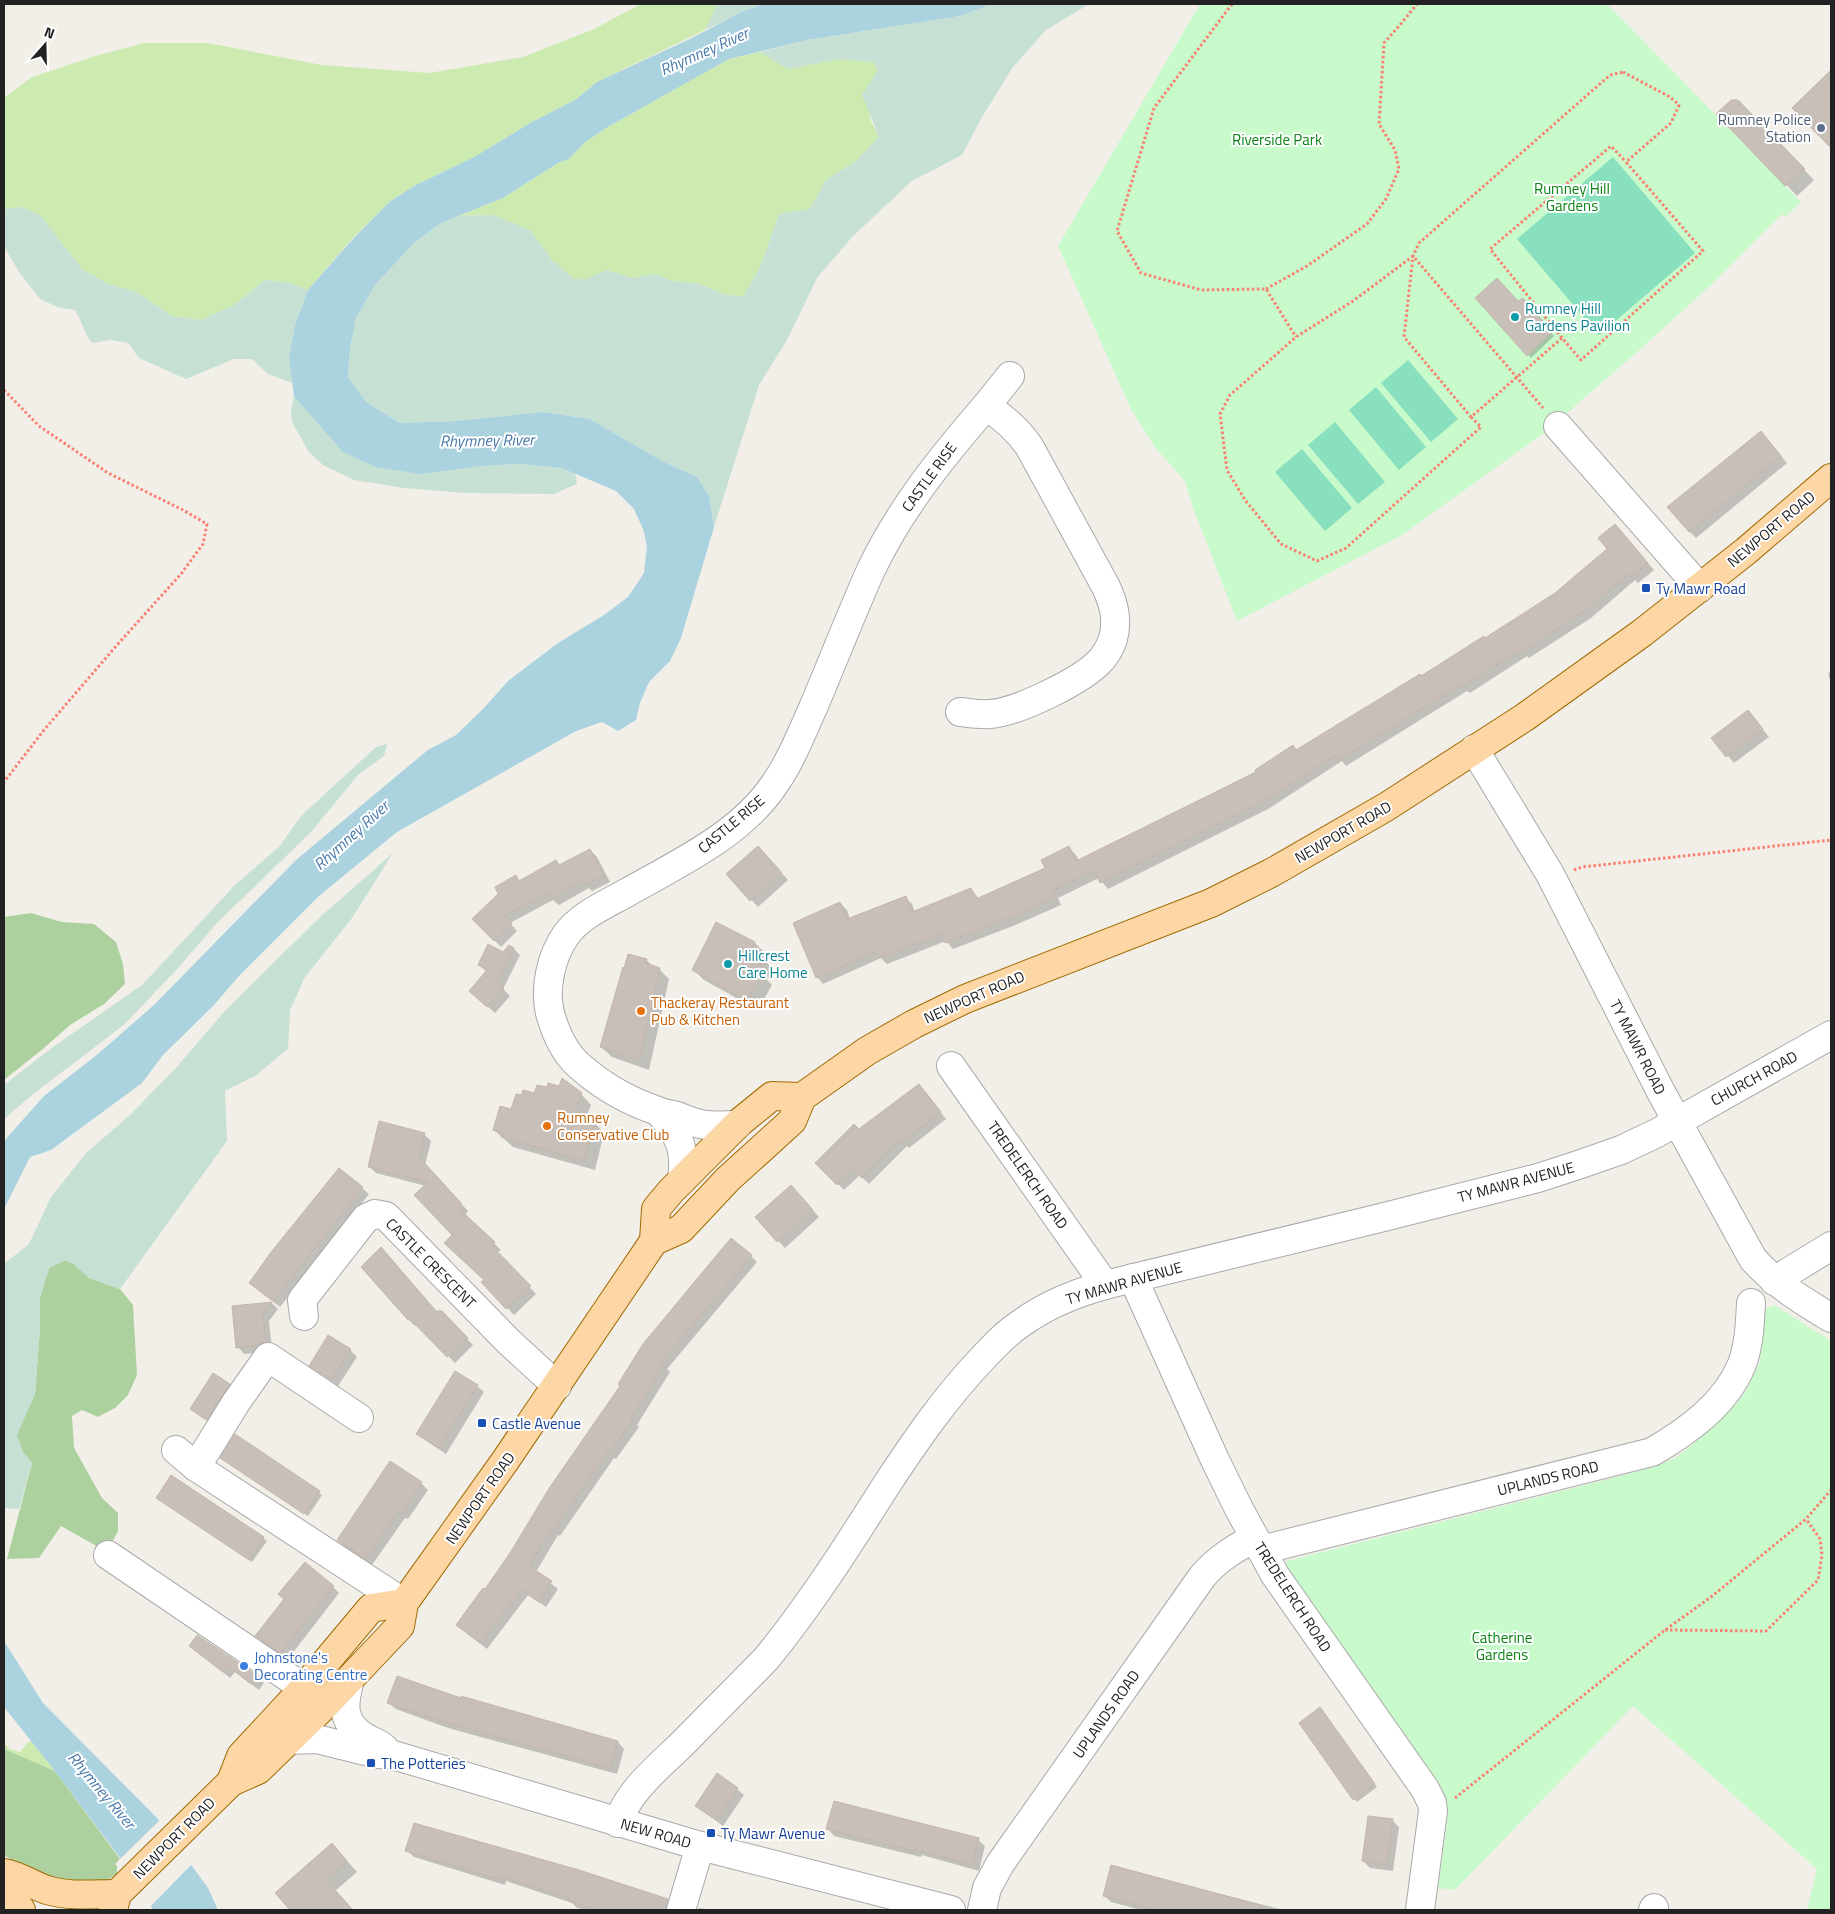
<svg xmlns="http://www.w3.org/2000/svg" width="1835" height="1914" font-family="'Titillium Web',sans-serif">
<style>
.grass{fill:#cdebb0}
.forest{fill:#add19e}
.wetland{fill:#c6e0d4}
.park{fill:#c8facc}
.pitch{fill:#88e0be}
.water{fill:#aad3df}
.pier{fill:#f2efe9}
.shadow{fill:#0003}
.building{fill:#c7bfb8;stroke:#c4b6ab}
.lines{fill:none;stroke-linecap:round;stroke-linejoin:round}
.minor-casing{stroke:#a9a9a9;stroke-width:30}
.major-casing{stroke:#a06b00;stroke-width:30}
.path{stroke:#fa8072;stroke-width:3;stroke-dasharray:2.5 2.5;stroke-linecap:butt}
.minor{stroke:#fff;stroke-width:28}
.major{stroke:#fcd6a4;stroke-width:28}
.service-dot{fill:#5c6f8a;stroke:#fff;stroke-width:2}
.culture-dot{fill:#0f9aa8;stroke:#fff;stroke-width:2}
.transit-dot{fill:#1a4fb4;stroke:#fff;stroke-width:2}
.food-dot{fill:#e8710a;stroke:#fff;stroke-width:2}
.shop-dot{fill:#3f7fe0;stroke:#fff;stroke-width:2}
.labels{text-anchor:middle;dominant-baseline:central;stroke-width:4;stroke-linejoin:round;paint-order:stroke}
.service-label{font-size:15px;fill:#4e5e75;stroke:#fff;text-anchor:end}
.park-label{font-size:15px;fill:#0c8416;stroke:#fff}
.culture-label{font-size:15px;fill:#0d838f;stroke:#fff;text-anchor:start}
.street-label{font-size:15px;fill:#222;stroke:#fff}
.transit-label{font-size:15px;fill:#164399;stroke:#fff;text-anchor:start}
.food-label{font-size:15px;fill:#c56008;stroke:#fff;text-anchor:start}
.shop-label{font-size:15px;fill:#366cbe;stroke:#fff;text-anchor:start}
.water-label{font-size:16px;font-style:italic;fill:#4a7aab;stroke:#fff}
</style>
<rect width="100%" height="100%" fill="#f2efe9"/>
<g class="grass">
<polygon points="641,4 718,4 705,30 597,82 575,100 532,122 476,156 414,186 389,202 350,241 308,290 289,283 265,280 234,305 202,320 172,316 137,292 108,284 82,269 40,215 22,207 4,209 5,97 32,77 95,56 145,43 208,43 322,65 429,73 523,57 594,29"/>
<polygon points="760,52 788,69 838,59 873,62 878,70 870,119 879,137 856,161 826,180 810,209 779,214 760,268 743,297 723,294 699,284 671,281 657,274 632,278 606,270 588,280 574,279 552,260 530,230 493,215 459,216 503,198 558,163 569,159 584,143 606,128 729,59"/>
<polygon points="31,1741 55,1771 4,1749 4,1743 10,1749 20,1752 28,1742"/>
</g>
<g class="forest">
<polygon points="31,913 62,922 94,924 116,942 123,964 125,984 104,1004 70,1025 44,1048 4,1080 4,917"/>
<polygon points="65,1260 74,1264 89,1278 120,1289 133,1305 137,1375 128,1395 115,1408 98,1417 82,1410 72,1416 74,1448 102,1498 118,1513 118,1531 107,1552 61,1526 39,1558 7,1559 32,1463 23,1452 16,1435 35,1394 40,1328 40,1298 49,1268"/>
<polygon points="4,1749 55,1771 120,1859 115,1864 117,1866 117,1874 102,1883 89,1885 35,1875 4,1855"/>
</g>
<g class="wetland">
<polygon points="718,4 764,4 741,12 705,30"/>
<polygon points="992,4 1089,4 1046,30 1013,67 982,117 962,155 912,181 853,236 817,278 787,340 759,385 714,527 709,496 697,477 662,461 590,419 543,412 456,421 400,423 366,402 348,377 350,348 356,318 375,285 413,244 441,223 459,216 493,215 530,230 552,260 574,279 588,279 606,270 632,278 657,274 671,281 699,284 723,294 743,297 760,268 779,214 810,209 826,180 856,161 879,137 862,95 878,70 873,62 838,59 788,69 760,52 807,40 960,16"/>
<path d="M22,207L40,215L82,269L108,284L137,292L172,316L202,320L234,305L265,280L289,283L308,290L295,325L289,357L293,383L268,374L252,359H234L186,379L139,358L128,343L110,340L92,343C84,333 82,321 75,310L60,308L40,299L19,272L4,246V209Z"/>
<polygon points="294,396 312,414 481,466 519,464 562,468 575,473 577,484 554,494 467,493 404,488 354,480 323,465 308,451 292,422 291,411"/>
<polygon points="387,744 384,756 358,775 311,832 216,924 178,968 125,1024 32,1095 4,1119 4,1085 53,1047 142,985 236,884 279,847 301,816 376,747"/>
<polygon points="393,853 352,918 305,977 290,1010 288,1049 255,1076 225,1091 227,1141 120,1289 89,1278 74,1264 65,1260 49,1268 40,1298 40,1328 35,1394 17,1435 23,1452 32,1463 19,1509 4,1508 4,1264 29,1244 51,1197 86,1153 129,1116 175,1069 224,1012 318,919"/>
</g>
<g class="park">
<polygon points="1200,4 1607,4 1801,202 1785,217 1782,214 1712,284 1645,345 1544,433 1402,535 1237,621 1193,508 1185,481 1154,446 1131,409 1058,246"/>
<polygon points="1774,1305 1831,1341 1831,1910 1807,1910 1817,1869 1633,1706 1455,1890 1438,1888 1448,1816 1446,1801 1285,1567 1287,1561 1613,1478 1653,1467 1675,1458 1697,1441 1737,1403 1745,1393 1759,1364 1762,1347 1761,1317 1766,1309"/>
</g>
<g class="pitch">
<polygon points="1613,157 1695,253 1599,335 1517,239"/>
<polygon points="1408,360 1458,419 1431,442 1381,383"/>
<polygon points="1376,387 1426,447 1399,470 1349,410"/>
<polygon points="1335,422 1385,482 1358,504 1308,445"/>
<polygon points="1302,449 1352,508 1325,531 1275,472"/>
</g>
<g class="water">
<polygon points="764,4 992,4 960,16 807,40 729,59 606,128 584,143 569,159 558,163 503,198 441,223 413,244 375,285 356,318 350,348 348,377 366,402 400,423 456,421 543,412 590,419 662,461 697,477 709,496 714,527 681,638 670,661 649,682 640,703 636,720 618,731 602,722 576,731 397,832 319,896 238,977 214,1005 163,1055 142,1083 51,1150 30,1157 4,1209 4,1141 44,1096 98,1054 154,1005 296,860 411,764 428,750 456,735 484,708 508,681 558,643 604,615 628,597 644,573 647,546 643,529 634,509 616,491 562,468 519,464 481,466 420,474 376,467 343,452 294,396 289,357 295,325 308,290 351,241 389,202 414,186 476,156 532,122 575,100 597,82 692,38 741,12"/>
<polygon points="4,1641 43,1703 157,1818 208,1888 218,1910 153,1910 121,1859 55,1771 4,1707"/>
</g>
<polygon class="pier" points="161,1819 193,1863 149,1908 118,1861"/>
<g class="shadow">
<polygon points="1831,72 1831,147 1794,108"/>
<polygon points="1737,101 1814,180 1797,196 1718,114"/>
<polygon points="1476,298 1526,302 1554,336 1531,358"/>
<polygon points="1767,439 1787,463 1696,538 1689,531"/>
<polygon points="1621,532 1654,570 1638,583 1635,580 1591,618 1529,658 1527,656 1470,693 1467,691 1346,766 1342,761 1268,809 1108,889 1099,878 1058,898 1061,905 1013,926 953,949 946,941 887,964 881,958 823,984 817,977 840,903 847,910 850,919 906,898 912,904 915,912 971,889 979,899 1046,869 1069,848 1076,855 1079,861 1297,751 1485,640 1556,594 1609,549"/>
<polygon points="1831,672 1831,683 1828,673"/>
<polygon points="1748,711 1769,737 1734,763 1713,738"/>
<polygon points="590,850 597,857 610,882 592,891 589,888 559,905 553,900 510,923 517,931 501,947 474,919 516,877 520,881 556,861 560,866"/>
<polygon points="765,854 788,880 758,907 728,874"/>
<polygon points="717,924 755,943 765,953 762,958 774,970 767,980 772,985 758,1010 704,980 694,970"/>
<polygon points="513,948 520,955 503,989 510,996 495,1013 477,997 487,972 479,965"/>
<polygon points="646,960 653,966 659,969 669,979 649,1070 612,1057 601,1047 625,969"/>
<polygon points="919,1085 946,1119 909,1148 907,1146 869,1184 860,1175 844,1190 817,1163"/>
<polygon points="581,1094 591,1105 586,1118 594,1122 604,1133 595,1170 513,1147 494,1130 512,1111 535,1095"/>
<polygon points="424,1134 431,1141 425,1165 468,1211 464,1216 501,1250 497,1253 536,1294 514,1315 483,1282 486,1280 453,1235 426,1186 376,1173 369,1166"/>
<polygon points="340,1170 369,1194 280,1307 250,1283"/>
<polygon points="797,1193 819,1217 785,1248 756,1217"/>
<polygon points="387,1256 436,1312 441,1312 473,1345 455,1363 417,1324 415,1326 409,1320"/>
<polygon points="751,1256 757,1262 667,1369 670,1372 637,1425 639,1427 616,1459 614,1458 560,1536 558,1535 536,1572 558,1589 546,1607 528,1595 487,1649 457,1625 485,1591 511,1554 551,1487"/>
<polygon points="272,1303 278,1309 269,1321 272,1349 265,1352 244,1354 238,1347 233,1307"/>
<polygon points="350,1350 357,1357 338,1386 310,1365"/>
<polygon points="229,1385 236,1391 214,1425 198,1415 192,1409"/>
<polygon points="477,1386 484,1392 446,1454 425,1440 418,1434"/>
<polygon points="235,1436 322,1495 308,1516 225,1460"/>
<polygon points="171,1477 267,1541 252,1562 161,1500"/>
<polygon points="421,1483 428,1490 408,1519 405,1518 372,1565 345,1547 338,1540"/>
<polygon points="333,1587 339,1593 288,1659 263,1642 257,1636"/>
<polygon points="198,1652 257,1677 264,1683 259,1690 235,1672 230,1678"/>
<polygon points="462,1698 618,1742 624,1749 617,1774 448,1728 396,1709 389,1703 462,1699"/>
<polygon points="1323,1712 1377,1787 1357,1802 1332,1769"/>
<polygon points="737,1789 744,1795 723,1826 697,1806"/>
<polygon points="1392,1820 1399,1827 1393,1871 1370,1868 1363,1861"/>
<polygon points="828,1829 978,1840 985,1846 979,1871 922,1855 921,1857 834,1836"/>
<polygon points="407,1850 667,1900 674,1907 674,1910 586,1910 577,1908 572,1903 506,1881 505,1885 414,1857"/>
<polygon points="342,1855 357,1872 335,1891 353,1910 292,1910 277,1893"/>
<polygon points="1112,1867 1284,1910 1141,1910 1111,1902 1105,1896"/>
<polygon points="699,1908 711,1910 698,1910"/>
</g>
<g class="building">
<polygon points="1831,70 1831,148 1792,108"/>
<polygon points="1731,100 1738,100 1805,169 1785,186 1716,114"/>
<polygon points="1497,278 1518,301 1523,298 1552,332 1527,356 1475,298"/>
<polygon points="1761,431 1781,456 1689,532 1667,507"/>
<polygon points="1615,524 1648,563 1631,577 1628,574 1584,611 1521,652 1520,650 1462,687 1460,685 1339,760 1336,755 1261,803 1100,883 1094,871 1052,891 1055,898 1006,919 945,943 941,934 879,958 876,951 816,978 793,923 840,902 847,919 906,896 912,912 971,888 976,899 1045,868 1041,860 1069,846 1076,861 1256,772 1255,770 1293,745 1296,750 1420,674 1421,676 1484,636 1485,638 1555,593 1607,549 1598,538"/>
<polygon points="1748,710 1763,729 1726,757 1711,738"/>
<polygon points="758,846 782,873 750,901 726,874"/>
<polygon points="590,849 604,875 585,885 582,881 551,899 547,893 504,916 512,923 494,941 472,919 498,894 495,887 516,875 519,881 556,860 559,865"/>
<polygon points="716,922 755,942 751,950 764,958 757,970 762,974 747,1001 692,970"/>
<polygon points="488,944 503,952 509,945 514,948 497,982 504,988 487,1007 469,991 487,970 478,965"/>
<polygon points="628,954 647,959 646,963 660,968 639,1060 600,1047 623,967 624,968"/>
<polygon points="562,1078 582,1093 575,1111 594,1121 584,1161 501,1137 503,1133 493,1130 500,1106 511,1109 516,1094 522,1095 523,1090 534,1093 537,1085 547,1087 548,1083 559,1086"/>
<polygon points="919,1084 941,1112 901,1143 899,1140 862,1178 852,1169 837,1185 815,1163 854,1124 859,1129"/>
<polygon points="379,1121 425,1133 419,1157 462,1204 458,1208 495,1242 492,1246 531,1286 506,1309 481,1282 484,1280 444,1243 452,1235 414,1195 428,1182 368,1167"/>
<polygon points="339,1168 363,1187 273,1301 249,1283 272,1251"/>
<polygon points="791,1185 813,1210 777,1242 755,1217"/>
<polygon points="731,1238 752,1255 660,1363 664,1365 631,1418 633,1419 610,1453 607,1452 553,1530 551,1529 529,1566 552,1581 539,1602 521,1590 480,1643 456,1625 483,1588 485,1589 510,1553 550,1487 620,1386 618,1384 643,1344"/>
<polygon points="381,1247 436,1311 442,1311 468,1338 447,1357 410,1319 408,1320 361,1267"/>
<polygon points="272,1302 263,1314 266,1342 258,1345 236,1348 232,1306"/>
<polygon points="328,1335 351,1349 331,1380 309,1366"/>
<polygon points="455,1371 478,1385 439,1448 416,1434"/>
<polygon points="213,1373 230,1384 207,1420 190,1409"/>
<polygon points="235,1434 320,1491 304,1514 220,1458"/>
<polygon points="390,1461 422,1482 401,1514 398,1512 365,1559 337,1540"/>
<polygon points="171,1475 264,1537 249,1560 156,1498"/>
<polygon points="305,1562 334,1586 280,1653 255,1636 284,1599 278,1594"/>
<polygon points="197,1635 258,1676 251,1684 228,1666 223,1672 189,1646"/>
<polygon points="397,1676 461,1698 461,1696 618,1741 610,1768 440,1721 387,1703"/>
<polygon points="1320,1707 1375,1784 1353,1800 1299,1723"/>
<polygon points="717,1773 738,1788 716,1820 695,1806"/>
<polygon points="834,1801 979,1838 972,1865 915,1849 914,1851 826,1829"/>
<polygon points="1368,1816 1393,1819 1387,1865 1362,1861"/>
<polygon points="414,1823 579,1870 668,1899 666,1910 598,1910 569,1901 570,1898 499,1876 498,1879 405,1851"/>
<polygon points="332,1843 347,1861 326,1880 353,1910 290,1910 275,1893"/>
<polygon points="1111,1865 1260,1905 1260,1910 1157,1910 1103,1896"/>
</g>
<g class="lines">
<defs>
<g id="minor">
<polyline points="986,406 1010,376"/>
<polyline points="1558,426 1700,588"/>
<path d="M1474,749L1550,874L1661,1092L1753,1259C1775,1284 1803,1301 1831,1318"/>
<polyline points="951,1066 1105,1285"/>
<path d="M659,1112C680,1136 686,1148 682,1180"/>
<path d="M737,1125C727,1125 716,1126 706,1125C696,1124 687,1120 677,1116C671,1114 664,1114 658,1111C631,1102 604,1087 583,1069C565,1055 556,1035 550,1013C544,989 551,956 566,935C580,915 607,904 628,892C679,863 740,835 774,785C791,761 801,734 813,708C832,663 850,617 870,572C899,510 941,458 986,406C1003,417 1017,429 1029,446L1106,587C1114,604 1118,620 1113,639C1111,645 1106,654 1102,659C1084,680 1018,712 990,714C980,715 970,713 960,712"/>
<polyline points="1133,1278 1215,1460 1239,1509 1275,1575 1425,1789 1432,1803 1433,1811 1420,1910"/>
<polyline points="1774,1281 1831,1246"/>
<polyline points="304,1316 302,1300 366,1218 375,1214 386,1216 508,1341 557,1386"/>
<polyline points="176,1450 196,1467 404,1603"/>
<polyline points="196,1467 237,1401 268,1357 359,1418"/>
<path d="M1261,1550L1652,1452C1688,1431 1726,1404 1742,1364C1749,1345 1750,1324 1751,1303"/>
<polyline points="108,1555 304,1688"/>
<path d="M350,1679C344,1702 340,1721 363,1736C370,1741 377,1742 384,1748"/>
<polyline points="288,1740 317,1739 377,1754 393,1755 700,1846 951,1910"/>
<path d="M618,1823C628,1789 664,1763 688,1738C714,1712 740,1685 766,1659C811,1604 849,1544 887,1484C916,1440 945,1398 981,1360C993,1347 1007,1332 1023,1322C1048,1304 1076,1293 1105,1285L1380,1218L1538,1178L1578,1165L1621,1150L1657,1133L1831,1035"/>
<polyline points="681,1910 700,1846"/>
<path d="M982,1910L987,1888L1000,1864L1202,1577C1217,1559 1234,1549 1254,1538"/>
<polyline points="1653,1910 1654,1908"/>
</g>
<g id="major">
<polyline points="654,1241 656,1209 671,1191 740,1122 772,1096 802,1097"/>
<polyline points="231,1782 241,1756 304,1688 371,1608 404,1603"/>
<path d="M4,1873C20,1876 32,1885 47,1890C70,1897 93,1894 117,1894"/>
<polyline points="4,1884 21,1910"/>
<polyline points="113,1910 117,1894 231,1782 258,1770 326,1704 400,1626 404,1603 505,1461 654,1241 681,1229 728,1179 792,1121 802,1097 867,1051 914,1024 965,999 1211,903 1271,873 1386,807 1525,717 1642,633 1746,551 1831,478"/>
</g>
</defs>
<use href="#minor" class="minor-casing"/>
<use href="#major" class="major-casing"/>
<g class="path">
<polyline points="1232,4 1154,108 1117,231 1141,273 1201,290 1266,289 1296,337"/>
<polygon points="1623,72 1670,97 1679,105 1671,123 1626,162 1703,251 1581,360 1562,338 1471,417 1404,337 1413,256 1419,243 1610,75"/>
<polyline points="1266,289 1307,266 1367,224 1386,199 1399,169 1395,150 1379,124 1384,43 1400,25 1417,4"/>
<polyline points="1562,338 1490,249 1611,146 1626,162"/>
<polyline points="4,390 39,426 108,473 183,510 207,524 203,544 181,574 117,645 44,730 4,782"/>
<polyline points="1471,417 1481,427 1346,548 1317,561 1281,544 1245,500 1227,470 1220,414 1230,395 1296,337 1353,301 1413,256 1543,408"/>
<polyline points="1574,870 1582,867 1831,840"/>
<polyline points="1665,1630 1766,1631 1818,1580 1822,1555 1820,1539 1806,1519"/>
<polyline points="1455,1798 1665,1630 1711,1597 1806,1519 1831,1490"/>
</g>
<use href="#minor" class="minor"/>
<use href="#major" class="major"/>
</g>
<circle class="service-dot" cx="1821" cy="128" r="5"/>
<g class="culture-dot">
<circle cx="1515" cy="317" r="5"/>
<circle cx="728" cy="964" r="5"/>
</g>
<g class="transit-dot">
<rect x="1641" y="583" width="10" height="10" rx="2.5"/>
<rect x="477" y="1418" width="10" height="10" rx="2.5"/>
<rect x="366" y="1758" width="10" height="10" rx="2.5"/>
<rect x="706" y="1828" width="10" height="10" rx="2.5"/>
</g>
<g class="food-dot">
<circle cx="641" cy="1011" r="5"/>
<circle cx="547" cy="1126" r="5"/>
</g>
<circle class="shop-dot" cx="244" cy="1666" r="5"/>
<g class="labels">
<g class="service-label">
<text x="1811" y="119">Rumney Police<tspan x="1811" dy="17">Station</tspan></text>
</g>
<g class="park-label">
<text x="1277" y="139">Riverside Park</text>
<text x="1572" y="188">Rumney Hill<tspan x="1572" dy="17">Gardens</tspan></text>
<text x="1502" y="1637">Catherine<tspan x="1502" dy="17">Gardens</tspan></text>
</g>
<g class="culture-label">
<text x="1525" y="308">Rumney Hill<tspan x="1525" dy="17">Gardens Pavilion</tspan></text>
<text x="738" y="955">Hillcrest<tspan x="738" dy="17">Care Home</tspan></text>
</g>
<g class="street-label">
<text transform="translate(929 477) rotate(-54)">CASTLE RISE</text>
<text transform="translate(1771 529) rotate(-40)">NEWPORT ROAD</text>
<text transform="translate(731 824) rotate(-40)">CASTLE RISE</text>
<text transform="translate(1343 832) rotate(-30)">NEWPORT ROAD</text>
<text transform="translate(974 997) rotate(-24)">NEWPORT ROAD</text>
<text transform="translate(1638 1047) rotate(63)">TY MAWR ROAD</text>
<text transform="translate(1754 1078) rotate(-29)">CHURCH ROAD</text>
<text transform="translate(1028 1175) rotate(55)">TREDELERCH ROAD</text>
<text transform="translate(1516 1182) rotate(-15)">TY MAWR AVENUE</text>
<text transform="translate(431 1263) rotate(45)">CASTLE CRESCENT</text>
<text transform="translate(1124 1283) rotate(-16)">TY MAWR AVENUE</text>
<text transform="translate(1548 1478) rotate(-14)">UPLANDS ROAD</text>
<text transform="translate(480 1498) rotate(-55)">NEWPORT ROAD</text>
<text transform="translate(1293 1597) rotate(57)">TREDELERCH ROAD</text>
<text transform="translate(1106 1714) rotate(-55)">UPLANDS ROAD</text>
<text transform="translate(656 1833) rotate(16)">NEW ROAD</text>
<text transform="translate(174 1838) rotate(-45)">NEWPORT ROAD</text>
</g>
<g class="transit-label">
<text x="1656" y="588">Ty Mawr Road</text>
<text x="492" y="1423">Castle Avenue</text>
<text x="381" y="1763">The Potteries</text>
<text x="721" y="1833">Ty Mawr Avenue</text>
</g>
<g class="food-label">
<text x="651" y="1002">Thackeray Restaurant<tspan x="651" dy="17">Pub &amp; Kitchen</tspan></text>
<text x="557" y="1117">Rumney<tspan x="557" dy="17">Conservative Club</tspan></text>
</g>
<g class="shop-label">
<text x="254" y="1657">Johnstone's<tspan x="254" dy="17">Decorating Centre</tspan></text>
</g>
<g class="water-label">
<text transform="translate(704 51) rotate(-24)">Rhymney River</text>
<text transform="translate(487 440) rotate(-1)">Rhymney River</text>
<text transform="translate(351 835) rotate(-42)">Rhymney River</text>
<text transform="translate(102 1790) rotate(50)">Rhymney River</text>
</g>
</g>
<rect width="1835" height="1914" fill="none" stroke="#222222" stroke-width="10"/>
<g transform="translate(45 45) rotate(20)" stroke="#ffffff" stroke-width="4" paint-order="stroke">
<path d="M0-4L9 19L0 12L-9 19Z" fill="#222222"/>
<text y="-8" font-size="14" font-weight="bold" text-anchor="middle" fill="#222222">N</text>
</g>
</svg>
